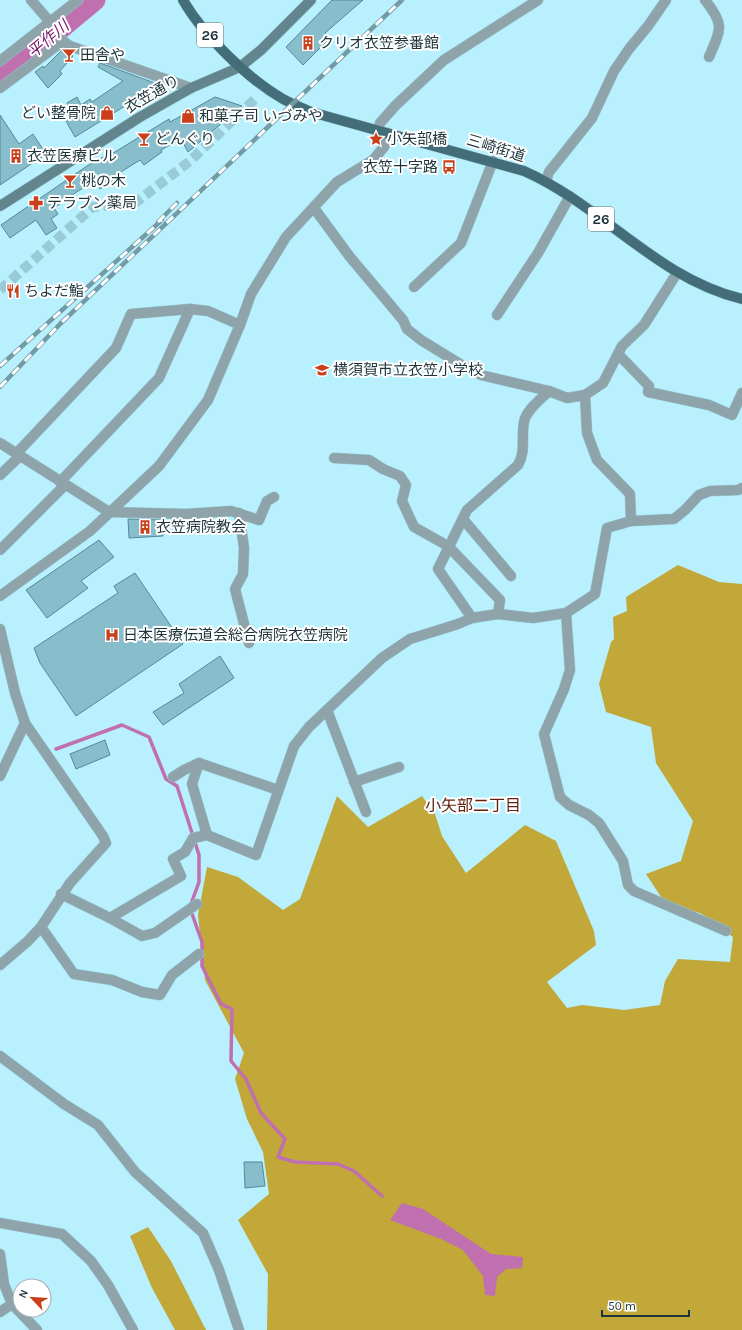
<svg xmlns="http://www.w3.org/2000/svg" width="742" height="1330" font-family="Karla,'Noto Sans JP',sans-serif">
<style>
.forest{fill:#c2a739}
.water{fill:#c06faf}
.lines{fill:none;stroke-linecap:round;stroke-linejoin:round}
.stream{stroke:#c06faf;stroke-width:3.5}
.river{stroke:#c06faf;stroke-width:21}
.building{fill:#88becc;stroke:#548996}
.street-tunnel{stroke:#99cbd7;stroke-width:10;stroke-dasharray:10 5;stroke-linecap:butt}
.street-casing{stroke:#99cbd7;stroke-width:11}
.secondary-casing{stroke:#99cbd7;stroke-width:11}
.primary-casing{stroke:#99cbd7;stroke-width:11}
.street{stroke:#8ea4aa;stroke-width:10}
.secondary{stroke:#63858e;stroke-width:10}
.primary{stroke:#436e79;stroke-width:10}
.rail-casing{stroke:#739ba6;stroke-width:4.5}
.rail{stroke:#fff;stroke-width:3;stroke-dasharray:9;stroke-linecap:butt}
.labels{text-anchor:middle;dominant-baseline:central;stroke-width:4;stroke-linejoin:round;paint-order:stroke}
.shield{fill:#fff;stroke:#627276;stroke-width:1}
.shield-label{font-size:14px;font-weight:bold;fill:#1f353b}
.poi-label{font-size:15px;fill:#1f353b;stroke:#fff;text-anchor:start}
.street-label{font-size:15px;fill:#1f353b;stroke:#fff}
.water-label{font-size:16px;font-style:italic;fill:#781669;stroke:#fff}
.neighbourhood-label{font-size:16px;fill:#632110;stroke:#fff}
</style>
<rect width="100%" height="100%" fill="#b8f0fe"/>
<g class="forest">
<polygon points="678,565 719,582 742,584 742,1330 267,1330 268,1274 238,1220 269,1194 263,1152 247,1119 235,1079 244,1053 205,980 198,915 207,867 238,877 283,910 300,899 337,796 368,827 422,796 435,814 442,836 466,873 525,825 556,841 594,931 596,945 547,982 567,1008 582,1005 624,1010 660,1005 665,981 678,959 730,962 733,937 700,913 667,906 646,874 681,861 693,821 656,763 651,727 606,712 599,684 611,642 614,639 613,617 627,611 626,597"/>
<polygon points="148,1227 171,1261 206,1330 175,1330 152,1288 130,1236"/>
</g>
<polygon class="water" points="402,1203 423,1209 491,1254 523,1257 522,1268 506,1269 497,1277 495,1296 485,1295 483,1276 463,1250 441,1239 390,1220"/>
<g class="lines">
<polyline class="stream" points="56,749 122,725 149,737 166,779 177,786 199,855 199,882 191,904 191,911 202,942 202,966 221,1004 232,1009 231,1061 246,1079 261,1113 285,1139 278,1157 295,1162 338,1164 354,1171 382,1196"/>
<polyline class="river" points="0,79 95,0"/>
</g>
<g class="building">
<polygon points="332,0 363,0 325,33 330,38 303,65 286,47"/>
<polygon points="63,49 73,56 60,71 62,74 48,88 35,72 43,66 44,68"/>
<polygon points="100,63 163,86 126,108 125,106 75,137 66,121 74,116 67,103 77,97 81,105 90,99 92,102 123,81 98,67"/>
<polygon points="215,97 242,106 188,152 181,139 161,150 162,152 144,165 140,160 116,175 118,178 100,189 96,181 78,191 54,208 58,214 51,219 57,228 46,235 36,220 10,238 1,225 87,166 105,156 105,158 169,119 170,122"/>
<polygon points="0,115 19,144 33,134 46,154 0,185"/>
<polygon points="128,519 162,520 163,536 129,538"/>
<polygon points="99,540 114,557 81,581 88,588 47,618 26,590"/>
<polygon points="135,573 183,644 76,716 40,663 34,648 118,593 114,586"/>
<polygon points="220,656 234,678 163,725 153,712 184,693 179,684"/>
<polygon points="105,740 110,755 76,769 70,754"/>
<polygon points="244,1162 262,1162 265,1186 245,1188"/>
</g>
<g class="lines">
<polyline class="street-tunnel" points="0,290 93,207 135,203 190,161 255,99"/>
<defs>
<g id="street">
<polyline points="31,0 50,22 63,41 70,46 191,88"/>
<path d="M705,0C725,25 721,29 709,57"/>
<polyline points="0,61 78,0"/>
<polyline points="0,88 63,41"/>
<polyline points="378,130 380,123 396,105 444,60 538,0"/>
<polyline points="546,181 549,172 592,118 614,71 629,49 648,26 666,0"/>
<polyline points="314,208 350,257 403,320 407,329 421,340 460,364 481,375 549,391 567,398 585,395 587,433 597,460 630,494 631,521"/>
<polyline points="414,287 461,243 493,161"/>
<polyline points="497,315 538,253 570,196"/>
<polyline points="618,354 649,386 648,392 709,405 732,415 742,393"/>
<polyline points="585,395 603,383 622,346 644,325 677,273"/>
<polyline points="0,443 109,512 186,514 231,511 259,520 267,501 274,497"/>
<polyline points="16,454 116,348 131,314 190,309 208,311 240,325"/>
<polyline points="334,458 369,460 383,469 400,476 406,485 402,501 414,527 448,546 500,600 498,614"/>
<polyline points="0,475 20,456"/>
<polyline points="60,482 159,378 190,309"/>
<polyline points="239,513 244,548 243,574 235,589 249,643"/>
<polyline points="463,519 511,576"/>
<polyline points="0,550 65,485"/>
<polyline points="0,596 90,531 159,466 208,400 240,325 251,294 286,237 337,182 373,160 384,147 388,133"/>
<polyline points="566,613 570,670 564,689 544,734 560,797 569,805 589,815 599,823 623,861 628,885 634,891 726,931"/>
<path d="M472,618L438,569L467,510L518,465C526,451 521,438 524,422C526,410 541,399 549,391"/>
<polyline points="0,629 15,693 25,723 103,836 106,843 70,883 41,927 28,941 0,965"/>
<polyline points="327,710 366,812"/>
<polyline points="199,763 192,784 207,835"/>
<polyline points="0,776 25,723"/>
<polyline points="173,777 184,770 199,763 278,790"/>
<polyline points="354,782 399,767"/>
<polyline points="61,894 110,918 181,876 173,859 185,852 193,838 207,835 256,855 294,746 309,727 382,658 410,639 458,624 472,618 498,614 533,618 566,613 595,594 607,528 631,521 674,519 685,510 699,495 710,491 738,490 742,488"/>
<polyline points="110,918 142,936 155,933 197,904"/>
<polyline points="41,927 74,974 112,980 142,992 160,995 172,975 199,954"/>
<polyline points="0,1056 64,1104 98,1125 135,1172 203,1233 219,1270 239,1330"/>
<polyline points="0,1223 62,1234 91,1261 108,1285 133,1330"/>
<polyline points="0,1254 4,1284 12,1304 37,1330"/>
<polyline points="0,1312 12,1304"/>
</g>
<polyline id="secondary" points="0,206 140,117 191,88 240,67 261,50 311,0"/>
<path id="primary" d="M183,0C203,35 248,79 283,99C292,104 302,108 311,112L524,171C603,206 656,278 742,299"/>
</defs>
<use href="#street" class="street-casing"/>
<use href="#secondary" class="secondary-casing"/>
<use href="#primary" class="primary-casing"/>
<use href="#street" class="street"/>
<use href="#secondary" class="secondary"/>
<use href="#primary" class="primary"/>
<defs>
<g id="rail">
<polyline points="158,222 177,203"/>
<polyline points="0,366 162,220"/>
<polyline points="0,387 60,324 402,0"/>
</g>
</defs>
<use href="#rail" class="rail-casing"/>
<use href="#rail" class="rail"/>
</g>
<defs>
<symbol id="building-bare" viewBox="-9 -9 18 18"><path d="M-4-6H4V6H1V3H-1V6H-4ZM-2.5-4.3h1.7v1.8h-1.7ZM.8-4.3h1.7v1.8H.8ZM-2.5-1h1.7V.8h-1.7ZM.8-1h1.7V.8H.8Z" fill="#c9401b" stroke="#fff" stroke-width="2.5" paint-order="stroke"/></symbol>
<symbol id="bar-bare" viewBox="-9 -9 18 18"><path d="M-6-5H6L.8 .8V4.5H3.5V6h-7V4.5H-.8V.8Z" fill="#c9401b" stroke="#fff" stroke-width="2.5" paint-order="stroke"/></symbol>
<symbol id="shop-bare" viewBox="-9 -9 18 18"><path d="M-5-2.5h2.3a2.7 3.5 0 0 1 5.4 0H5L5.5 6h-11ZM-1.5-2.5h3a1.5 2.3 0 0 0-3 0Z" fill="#c9401b" stroke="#fff" stroke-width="2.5" paint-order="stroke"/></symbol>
<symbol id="sight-bare" viewBox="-9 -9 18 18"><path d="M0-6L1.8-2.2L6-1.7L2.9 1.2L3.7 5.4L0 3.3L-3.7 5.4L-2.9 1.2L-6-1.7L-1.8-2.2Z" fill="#c9401b" stroke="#fff" stroke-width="2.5" paint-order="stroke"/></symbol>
<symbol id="bus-bare" viewBox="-9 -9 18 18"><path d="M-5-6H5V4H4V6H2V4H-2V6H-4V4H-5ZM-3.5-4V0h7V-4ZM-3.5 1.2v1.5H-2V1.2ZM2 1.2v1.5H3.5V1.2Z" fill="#c9401b" stroke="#fff" stroke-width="2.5" paint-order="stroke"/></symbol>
<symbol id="pharmacy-bare" viewBox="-9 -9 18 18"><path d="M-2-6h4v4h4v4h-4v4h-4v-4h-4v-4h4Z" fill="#c9401b" stroke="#fff" stroke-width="2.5" paint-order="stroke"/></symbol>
<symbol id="restaurant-bare" viewBox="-9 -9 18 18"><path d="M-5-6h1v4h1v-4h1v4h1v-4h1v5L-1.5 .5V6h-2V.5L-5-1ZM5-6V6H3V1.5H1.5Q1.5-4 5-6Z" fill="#c9401b" stroke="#fff" stroke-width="2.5" paint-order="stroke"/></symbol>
<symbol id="school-bare" viewBox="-9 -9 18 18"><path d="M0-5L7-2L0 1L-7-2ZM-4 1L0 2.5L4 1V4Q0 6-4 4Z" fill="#c9401b" stroke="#fff" stroke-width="2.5" paint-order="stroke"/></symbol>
<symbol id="hospital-bare" viewBox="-9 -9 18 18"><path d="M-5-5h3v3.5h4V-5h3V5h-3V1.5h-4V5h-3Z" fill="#c9401b" stroke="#fff" stroke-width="2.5" paint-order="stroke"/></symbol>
</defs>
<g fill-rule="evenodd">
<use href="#building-bare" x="298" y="33" width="20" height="20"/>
<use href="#bar-bare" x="59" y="45" width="20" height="20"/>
<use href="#shop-bare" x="97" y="103" width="20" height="20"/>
<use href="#shop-bare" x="178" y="106" width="20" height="20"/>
<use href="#bar-bare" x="134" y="129" width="20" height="20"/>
<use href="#sight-bare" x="366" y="129" width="20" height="20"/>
<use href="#building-bare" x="6" y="146" width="20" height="20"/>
<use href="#bus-bare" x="439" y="157" width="20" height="20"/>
<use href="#bar-bare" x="60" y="171" width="20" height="20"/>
<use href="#pharmacy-bare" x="26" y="193" width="20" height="20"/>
<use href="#restaurant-bare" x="3" y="281" width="20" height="20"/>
<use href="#school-bare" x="312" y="360" width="20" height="20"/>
<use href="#building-bare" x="135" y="517" width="20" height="20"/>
<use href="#hospital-bare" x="102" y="625" width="20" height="20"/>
</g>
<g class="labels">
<g class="shield">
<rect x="197" y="23" width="26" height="24" rx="3"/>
<rect x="588" y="207" width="26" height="24" rx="3"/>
</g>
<g class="shield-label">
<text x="210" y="35">26</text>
<text x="601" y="219">26</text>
</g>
<g class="poi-label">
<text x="319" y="43">クリオ衣笠参番館</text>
<text x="80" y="55">田舎や</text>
<text x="96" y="113" text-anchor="end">どい整骨院</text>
<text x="199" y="116">和菓子司 いづみや</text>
<text x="155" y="139">どんぐり</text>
<text x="387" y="139">小矢部橋</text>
<text x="27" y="156">衣笠医療ビル</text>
<text x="438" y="167" text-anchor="end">衣笠十字路</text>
<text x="81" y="181">桃の木</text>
<text x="47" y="203">テラブン薬局</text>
<text x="24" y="291">ちよだ鮨</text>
<text x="333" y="370">横須賀市立衣笠小学校</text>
<text x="156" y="527">衣笠病院教会</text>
<text x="123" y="635">日本医療伝道会総合病院衣笠病院</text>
</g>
<g class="street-label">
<text transform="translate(152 94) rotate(-30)">衣笠通り</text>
<text transform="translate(496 148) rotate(17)">三崎街道</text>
</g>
<g class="water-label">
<text transform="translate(48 39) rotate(-40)">平作川</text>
</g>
<g class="neighbourhood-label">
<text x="473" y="805">小矢部二丁目</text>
</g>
</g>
<g transform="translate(32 1298) rotate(295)"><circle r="19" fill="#ffffff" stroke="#a5aeb1"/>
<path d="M0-3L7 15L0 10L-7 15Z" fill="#c9401b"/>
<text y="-6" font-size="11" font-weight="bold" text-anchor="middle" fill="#1f353b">N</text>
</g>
<path d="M602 1310v6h87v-6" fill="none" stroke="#1f353b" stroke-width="2"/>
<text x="608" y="1310" font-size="12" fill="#1f353b" stroke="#ffffff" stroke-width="3" paint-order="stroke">50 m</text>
</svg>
